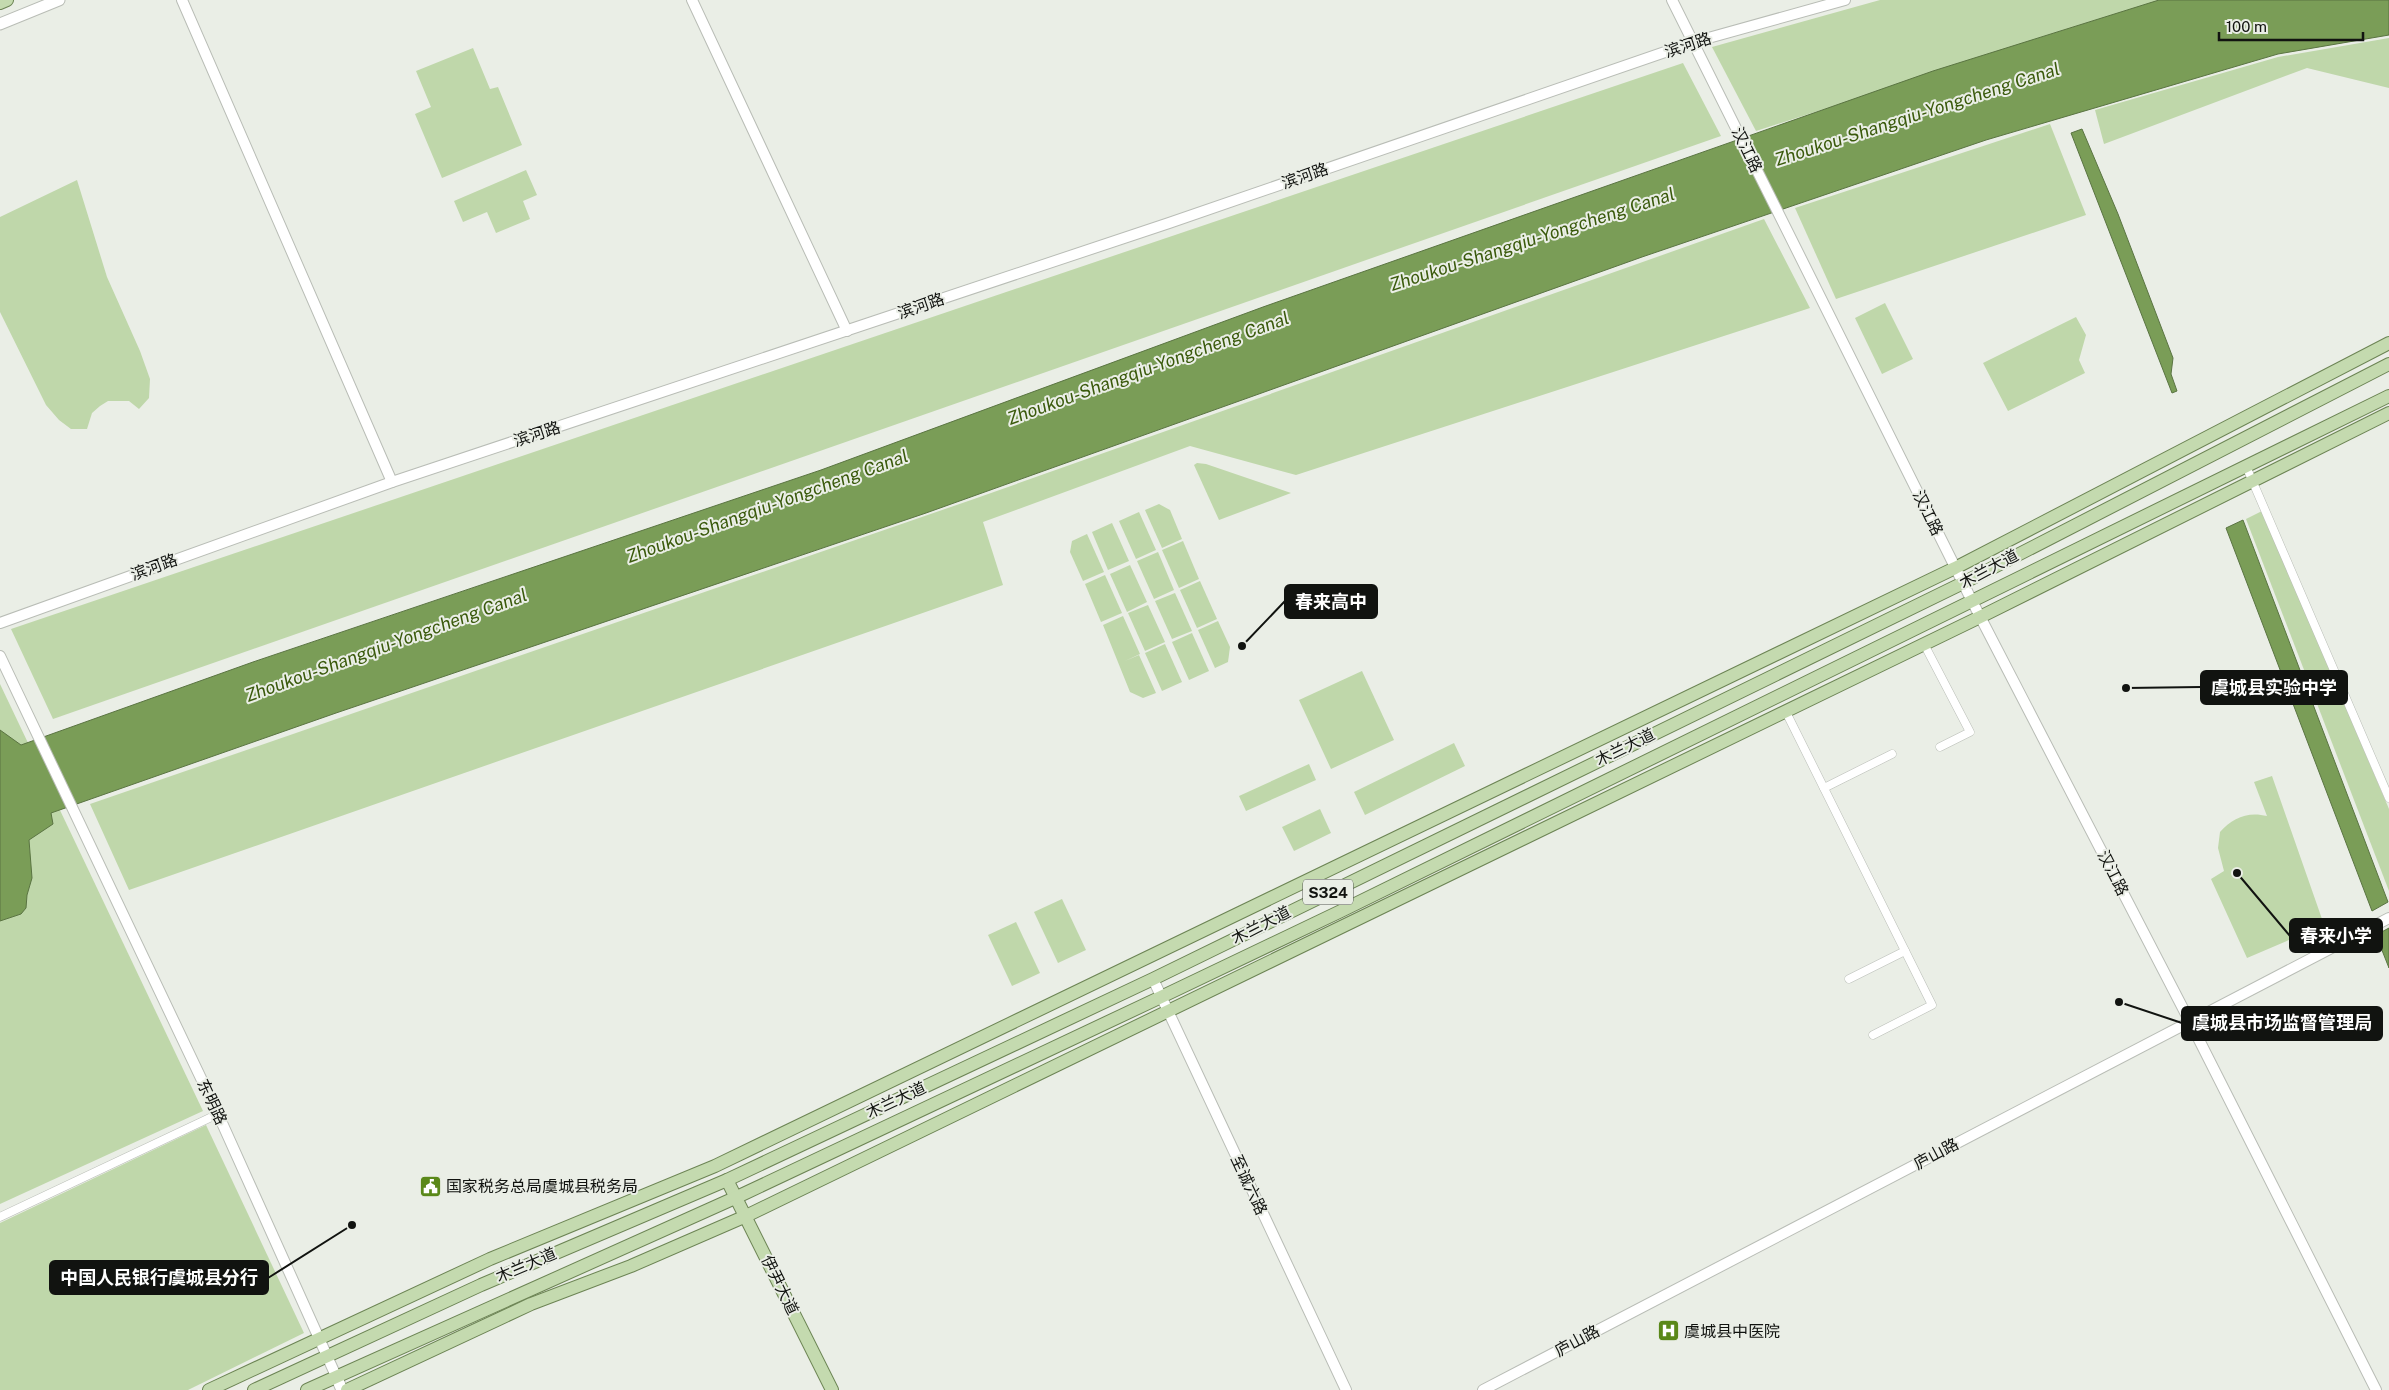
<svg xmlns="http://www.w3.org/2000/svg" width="2389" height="1390" font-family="'Public Sans','Noto Sans SC',sans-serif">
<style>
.green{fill:#bfd7aa}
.water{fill:#7a9d57;stroke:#5a7442}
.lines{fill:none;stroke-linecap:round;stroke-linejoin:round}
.minor-casing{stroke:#b9bdb6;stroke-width:9}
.tertiary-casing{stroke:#b9bdb6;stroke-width:12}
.secondary-casing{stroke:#b9bdb6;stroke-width:13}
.primary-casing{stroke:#6c8454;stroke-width:14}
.minor{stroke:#fff;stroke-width:8}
.tertiary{stroke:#fff;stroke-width:10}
.secondary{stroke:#fff;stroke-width:11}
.primary{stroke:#c4daaf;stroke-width:12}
.labels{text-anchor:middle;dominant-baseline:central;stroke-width:4;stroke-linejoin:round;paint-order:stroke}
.shield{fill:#eaeee6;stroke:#525550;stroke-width:1}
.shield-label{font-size:15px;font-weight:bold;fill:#111310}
.street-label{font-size:16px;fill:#111310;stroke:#eaeee6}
.poi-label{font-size:16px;fill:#111310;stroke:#eaeee6;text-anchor:start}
.water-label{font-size:18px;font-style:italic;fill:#3a5a0c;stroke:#eaeee6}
.leader{fill:none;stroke:#111310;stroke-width:2}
.callout-dot{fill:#111310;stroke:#eaeee6;stroke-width:2}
.callout{fill:#111310;stroke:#111310;stroke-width:2}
.callout-label{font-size:18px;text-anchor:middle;font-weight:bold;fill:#fff}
</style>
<rect width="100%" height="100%" fill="#eaeee6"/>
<g class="green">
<polygon points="1880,0 2161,0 1756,131 1712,47"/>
<polygon points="2389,38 2389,88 2307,68 2104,144 2095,110 2278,57"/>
<polygon points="473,48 490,89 498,87 522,145 442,178 415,114 431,107 416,71"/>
<polygon points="1683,63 1721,136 53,719 11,629"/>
<polygon points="2050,124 2086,215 1836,299 1795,208"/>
<polygon points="526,170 537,195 523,201 530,219 496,233 487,212 463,222 454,201"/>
<polygon points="77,180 107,277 140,351 150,379 149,398 139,409 129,401 108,401 100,406 92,413 87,429 71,429 59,420 46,405 0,312 0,217"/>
<polygon points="1764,219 1810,308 1296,475 1190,446 983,522 1003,585 129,890 90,804 974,499"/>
<polygon points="1885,303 1913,359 1882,374 1855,318"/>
<polygon points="2076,317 2086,335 2079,360 2085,373 2008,411 1983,363"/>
<polygon points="1197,463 1206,464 1291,493 1219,520 1194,465"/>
<polygon points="1159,504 1170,510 1182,539 1162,548 1145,510"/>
<polygon points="2262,511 2389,809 2389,891 2246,519"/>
<polygon points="1139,512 1156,550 1136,559 1119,521"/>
<polygon points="1112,523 1129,561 1108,570 1092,532"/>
<polygon points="1087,534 1104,572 1083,581 1070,552 1072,541"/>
<polygon points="1183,541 1199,579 1179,588 1162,550"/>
<polygon points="1158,552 1174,590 1154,599 1137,561"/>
<polygon points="1130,565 1147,602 1127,612 1110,574"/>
<polygon points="1105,575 1122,613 1101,622 1085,584"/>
<polygon points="1200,581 1217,619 1197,628 1180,590"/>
<polygon points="1175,593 1192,631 1172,639 1155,601"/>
<polygon points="1148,605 1165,642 1145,651 1128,613"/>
<polygon points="1123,616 1140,654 1125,661 1139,655 1156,693 1143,698 1130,692 1103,625"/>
<polygon points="1218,621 1230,647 1228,662 1215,668 1198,630"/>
<polygon points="1192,633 1209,671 1189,680 1172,642"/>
<polygon points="1165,644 1182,682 1162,691 1145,653"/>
<polygon points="1362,671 1394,740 1331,769 1299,700"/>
<polygon points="0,684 203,1111 0,1204"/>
<polygon points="1454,743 1465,766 1365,815 1354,792"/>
<polygon points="1309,764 1316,780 1246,811 1239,796"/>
<path d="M2272,776L2322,919L2317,928L2247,958L2211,879L2224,871L2218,848L2220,832C2232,818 2248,811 2267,816L2254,782Z"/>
<polygon points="1320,809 1331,833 1294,851 1282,827"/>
<polygon points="1062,899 1086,950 1058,963 1034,912"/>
<polygon points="1016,922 1040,973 1012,986 988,935"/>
<polygon points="206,1125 304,1333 188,1390 0,1390 0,1223"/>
</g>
<g class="water">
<polygon points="2159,0 2389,0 2389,35 2278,54 1986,140 1642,257 926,513 336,713 51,813 53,824 29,840 32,878 27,895 26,908 21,914 0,921 0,730 21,745 253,662 821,470 1263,307 1933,71"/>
<polygon points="2082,129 2118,214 2173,358 2171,374 2177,391 2172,393 2071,133"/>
<polygon points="2243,520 2388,902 2372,911 2226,528"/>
<polygon points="2389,928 2389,968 2376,935"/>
</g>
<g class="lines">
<defs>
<g id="minor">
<polyline points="2246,466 2389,798"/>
<polyline points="1924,644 1970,732 1940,747"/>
<polyline points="1786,712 1932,1005 1873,1035"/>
<polyline points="1824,788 1892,754"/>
<polyline points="1849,979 1905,951"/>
<polyline points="0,1217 218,1114"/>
</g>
<g id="tertiary">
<polyline points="182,0 392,482"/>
<polyline points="692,0 847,331"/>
<polyline points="1672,0 1972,601 2190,1022 2376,1390"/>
<polyline points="0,623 392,482 1169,223 1694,42 1845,0"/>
<polyline points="0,656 218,1114 336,1376"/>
<polyline points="1153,979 1346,1390"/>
<polyline points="1483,1390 2389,918"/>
</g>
<g id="secondary">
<polyline points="0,24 59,0"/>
<polyline points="336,1376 342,1390"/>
</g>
<g id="primary">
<polyline points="0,3 7,0"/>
<polyline points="727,1180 832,1390"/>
<polyline points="209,1390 490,1259 715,1166 1955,568 2389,343"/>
<polyline points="254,1390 481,1285 727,1180 1153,979 1963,583 2389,364"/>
<polyline points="307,1390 737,1197 1161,997 1341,911 2389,396"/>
<polyline points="347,1390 531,1304 631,1266 746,1216 1980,617 2389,413"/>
</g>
</defs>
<use href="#minor" class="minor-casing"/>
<use href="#tertiary" class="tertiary-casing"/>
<use href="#secondary" class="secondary-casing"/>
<use href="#primary" class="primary-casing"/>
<use href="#minor" class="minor"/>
<use href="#tertiary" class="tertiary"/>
<use href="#secondary" class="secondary"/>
<use href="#primary" class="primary"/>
</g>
<defs>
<symbol id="civic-square" viewBox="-11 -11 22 22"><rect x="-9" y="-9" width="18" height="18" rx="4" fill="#5a8819" stroke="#eaeee6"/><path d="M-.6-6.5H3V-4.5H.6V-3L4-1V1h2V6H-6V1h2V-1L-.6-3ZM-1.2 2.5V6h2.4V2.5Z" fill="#fff"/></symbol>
<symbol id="hospital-square" viewBox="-11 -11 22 22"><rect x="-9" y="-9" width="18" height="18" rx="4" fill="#5a8819" stroke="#eaeee6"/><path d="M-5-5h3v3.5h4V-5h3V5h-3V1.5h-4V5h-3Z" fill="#fff"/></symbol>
</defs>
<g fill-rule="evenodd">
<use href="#civic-square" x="418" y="1174" width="25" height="25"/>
<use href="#hospital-square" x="1656" y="1318" width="25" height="25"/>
</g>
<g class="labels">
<rect class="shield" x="1303" y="879.5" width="50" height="25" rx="4"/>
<g class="shield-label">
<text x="1328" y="892">S324</text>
</g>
<g class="street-label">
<text transform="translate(1688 45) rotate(-18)">滨河路</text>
<text transform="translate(1747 150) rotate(64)">汉江路</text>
<text transform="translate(1305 176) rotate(-19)">滨河路</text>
<text transform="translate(921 306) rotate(-19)">滨河路</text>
<text transform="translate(537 434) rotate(-18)">滨河路</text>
<text transform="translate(1928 513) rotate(64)">汉江路</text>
<text transform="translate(154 567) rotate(-20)">滨河路</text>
<text transform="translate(1989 569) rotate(-28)">木兰大道</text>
<text transform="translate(1625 747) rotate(-26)">木兰大道</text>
<text transform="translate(2113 873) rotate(63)">汉江路</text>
<text transform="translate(1261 925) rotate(-27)">木兰大道</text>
<text transform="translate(896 1100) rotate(-25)">木兰大道</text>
<text transform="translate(212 1102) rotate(65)">东明路</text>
<text transform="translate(1936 1154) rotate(-28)">庐山路</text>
<text transform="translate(1249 1185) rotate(65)">至诚六路</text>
<text transform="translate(526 1265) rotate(-23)">木兰大道</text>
<text transform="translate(780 1285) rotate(64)">伊尹大道</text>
<text transform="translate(1577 1341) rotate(-28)">庐山路</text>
</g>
<g class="poi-label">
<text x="446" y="1186">国家税务总局虞城县税务局</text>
<text x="1684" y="1331">虞城县中医院</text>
</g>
<g class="water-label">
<text transform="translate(1917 114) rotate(-18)">Zhoukou-Shangqiu-Yongcheng Canal</text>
<text transform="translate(1532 239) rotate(-18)">Zhoukou-Shangqiu-Yongcheng Canal</text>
<text transform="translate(1148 368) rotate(-20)">Zhoukou-Shangqiu-Yongcheng Canal</text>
<text transform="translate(767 506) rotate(-20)">Zhoukou-Shangqiu-Yongcheng Canal</text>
<text transform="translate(386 645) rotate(-20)">Zhoukou-Shangqiu-Yongcheng Canal</text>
</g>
</g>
<path class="leader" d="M1242 646L1285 601M2126 688L2201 687M2237 873L2290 936M2119 1002L2182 1023M352 1225L268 1278"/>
<g class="callout-dot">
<circle cx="1242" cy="646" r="5"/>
<circle cx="2126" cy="688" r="5"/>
<circle cx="2237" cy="873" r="5"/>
<circle cx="2119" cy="1002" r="5"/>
<circle cx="352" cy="1225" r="5"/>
</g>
<g class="callout">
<rect x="1285" y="585" width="92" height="33" rx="5"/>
<rect x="2201" y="671" width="146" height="33" rx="5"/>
<rect x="2290" y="919" width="92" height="33" rx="5"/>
<rect x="2182" y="1007" width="200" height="33" rx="5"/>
<rect x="50" y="1261" width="218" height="33" rx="5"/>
</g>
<g class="callout-label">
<text x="1331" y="608">春来高中</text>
<text x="2274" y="694">虞城县实验中学</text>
<text x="2336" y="942">春来小学</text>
<text x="2282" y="1029">虞城县市场监督管理局</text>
<text x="159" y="1284">中国人民银行虞城县分行</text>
</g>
<path d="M2219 32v8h144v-8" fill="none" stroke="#111310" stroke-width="2.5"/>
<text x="2226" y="32" font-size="15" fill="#111310" stroke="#eaeee6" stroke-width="4" paint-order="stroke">100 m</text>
</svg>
